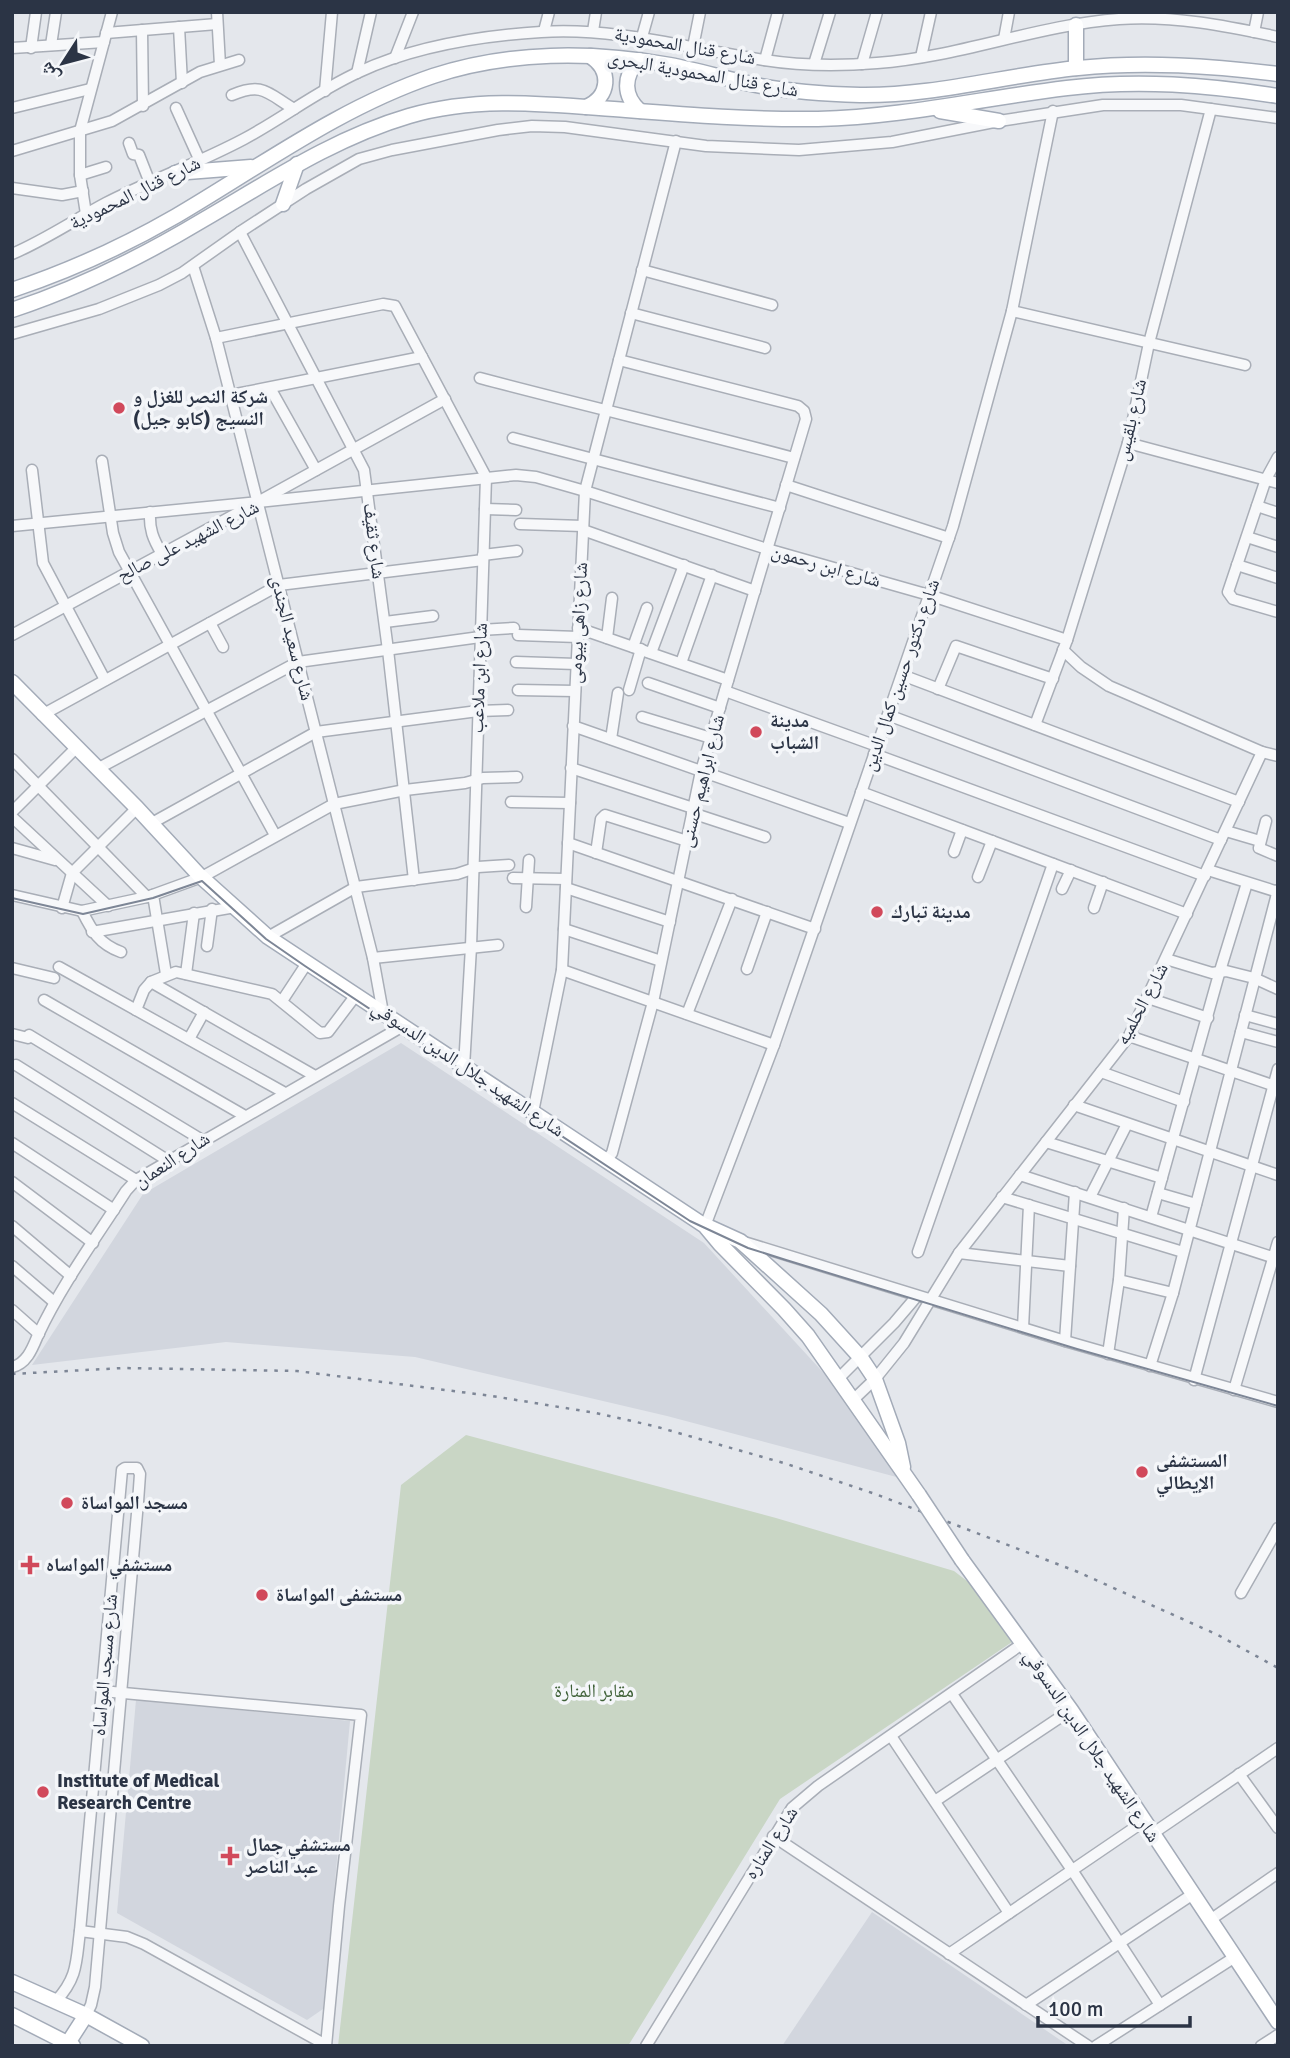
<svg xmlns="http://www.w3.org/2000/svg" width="1290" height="2058" font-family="Signika,'Noto Naskh Arabic',sans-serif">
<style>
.built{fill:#d2d6de}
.green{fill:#c9d6c5}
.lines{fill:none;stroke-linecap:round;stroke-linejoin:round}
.minor-casing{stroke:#a9aeb7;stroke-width:13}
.major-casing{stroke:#a3abb8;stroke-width:17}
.minor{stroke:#f7f8fa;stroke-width:10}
.major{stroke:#fff;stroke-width:14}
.tram{stroke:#7d8696;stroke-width:2}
.rail{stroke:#7d8696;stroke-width:2.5;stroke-dasharray:3.5 7;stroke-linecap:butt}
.major-bridge-casing{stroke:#a3abb8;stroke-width:17;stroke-linecap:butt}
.major-bridge{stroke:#fff;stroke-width:14}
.poi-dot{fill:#d1495b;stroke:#f4f6f9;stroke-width:2.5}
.labels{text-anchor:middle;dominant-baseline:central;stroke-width:7;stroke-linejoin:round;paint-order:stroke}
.street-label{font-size:19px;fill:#2b3445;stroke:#f4f6f9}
.poi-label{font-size:19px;font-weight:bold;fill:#2b3445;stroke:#f4f6f9;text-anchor:start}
.park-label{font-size:19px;fill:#3f6138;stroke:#f4f6f9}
</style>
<rect width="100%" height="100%" fill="#e4e7ec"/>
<g class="built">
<polygon points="401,1043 704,1243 831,1381 904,1479 667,1416 415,1357 226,1342 32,1365 143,1194"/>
<polygon points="136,1700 350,1721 323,2009 307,2020 117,1913"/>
<polygon points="872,1912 1069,2046 782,2046"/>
</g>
<polygon class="green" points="466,1435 776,1518 954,1571 980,1591 1012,1642 780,1799 628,2046 338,2046 401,1485"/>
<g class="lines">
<defs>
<g id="minor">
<polyline points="217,12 220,65"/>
<polyline points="179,27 182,83"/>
<polyline points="142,30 143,106"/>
<polyline points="544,31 549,12"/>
<polyline points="593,31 596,12"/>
<polyline points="1254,32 1258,12"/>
<polyline points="106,33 217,24"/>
<polyline points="642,37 649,12"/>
<polyline points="1004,39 1009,12"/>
<polyline points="51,45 56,12"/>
<polyline points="693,47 700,12"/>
<polyline points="12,48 104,42"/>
<polyline points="31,48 36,12"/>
<polyline points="921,57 931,12"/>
<polyline points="395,58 413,12"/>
<polyline points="765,60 778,12"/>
<polyline points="814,64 830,12"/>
<polyline points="862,64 877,12"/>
<polyline points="357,73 371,12"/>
<polyline points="325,91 332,12"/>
<path d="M232,95C263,82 267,93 294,109"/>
<polyline points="12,108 90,89"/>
<polyline points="176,108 200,161"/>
<polyline points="129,143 133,154 139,155 150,183"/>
<polyline points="12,151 112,121 200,72 239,60"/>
<polyline points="80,175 106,167"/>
<polyline points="12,188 62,195 83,191"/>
<polyline points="86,214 80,175 80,131 112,12"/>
<polyline points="240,232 364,470 388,650 414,880"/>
<path d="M12,254C45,240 74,220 106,203C151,180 199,163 244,139C283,118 319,90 359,72C415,46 479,36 541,32C617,27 690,49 764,60C802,66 840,66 877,63C960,57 1037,25 1119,19C1172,15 1227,26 1278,37"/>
<polyline points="193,266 216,338 373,958 383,1013"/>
<polyline points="642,270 772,305"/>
<polyline points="1012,311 1245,365"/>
<polyline points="631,313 765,348"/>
<polyline points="12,334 99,309 159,285 182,273 240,232 306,189 359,159 392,150 498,130 532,126 565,127 706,146 799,150 892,142 999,121 1103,105 1181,105 1278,118"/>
<polyline points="216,338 383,304 395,306 486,477 471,947 464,1067"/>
<path d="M480,378C585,406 690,430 794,458"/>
<polyline points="270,388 316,470"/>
<polyline points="231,395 422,357"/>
<polyline points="513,438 780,508"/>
<polyline points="1128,443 1278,483"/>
<polyline points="1278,457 1266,479 1228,592 1233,599 1278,612"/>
<polyline points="102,461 113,533 119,552 275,835"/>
<polyline points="32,470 43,563 105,680"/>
<polyline points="786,485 949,538"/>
<polyline points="1257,506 1278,513"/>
<polyline points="485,509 516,510"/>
<path d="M150,512C149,529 153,539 162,554"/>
<polyline points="520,524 583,526"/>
<polyline points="12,526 258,502 445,399"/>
<polyline points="583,530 755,591"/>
<polyline points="1247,537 1278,547"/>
<polyline points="483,555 517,551"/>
<polyline points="1237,565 1278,578"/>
<polyline points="385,622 433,616"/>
<polyline points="210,623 223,647"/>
<polyline points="578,628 728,680"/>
<polyline points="480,630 514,628"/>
<polyline points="12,635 258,502 516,475 536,477 585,491 767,549 929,595 1067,640"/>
<polyline points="518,635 578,637"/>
<polyline points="607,638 612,598"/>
<polyline points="633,647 647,608"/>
<polyline points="1063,650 1081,667 1109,686 1262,752 1278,756"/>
<polyline points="651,653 684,565"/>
<polyline points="516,662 576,664"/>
<polyline points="681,663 712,575"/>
<polyline points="902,675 1239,802"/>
<polyline points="648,683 720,708"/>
<polyline points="938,689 956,646 1053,679"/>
<polyline points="518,690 575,691"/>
<polyline points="629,690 641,649"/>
<polyline points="725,691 877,746"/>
<polyline points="42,715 279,585 483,560"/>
<polyline points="888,715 1221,840"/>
<polyline points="642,717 711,738"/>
<polyline points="1035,725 1067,640 1128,443 1149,343 1211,109"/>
<polyline points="573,726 849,823"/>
<polyline points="611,739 618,693"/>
<polyline points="874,754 1205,876"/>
<polyline points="12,759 147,897"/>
<polyline points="571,768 693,808"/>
<polyline points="97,769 298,662 480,637"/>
<polyline points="861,792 1187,914"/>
<polyline points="511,802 570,803"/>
<polyline points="12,812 76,748"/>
<polyline points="692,813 765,837"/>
<polyline points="12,817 108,906"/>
<polyline points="1266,821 1259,848 1278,856"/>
<polyline points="152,823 316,732 478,711 508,710"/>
<polyline points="1226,831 1260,841"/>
<polyline points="568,843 815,929"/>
<polyline points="12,848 55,860"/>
<polyline points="954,852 962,830"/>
<polyline points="596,853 601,819 605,815 687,841"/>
<polyline points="1208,870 1278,892"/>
<polyline points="978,877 992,841"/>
<polyline points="513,878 566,879"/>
<polyline points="566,888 670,922"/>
<polyline points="1062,889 1071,870"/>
<polyline points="12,895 82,911 147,897 202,877 334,804 405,790 465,783 483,778 517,777"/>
<polyline points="153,895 166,974"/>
<polyline points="526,907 529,860"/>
<polyline points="62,908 72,873 137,808"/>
<polyline points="1094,908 1103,882"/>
<path d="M82,911C92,931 99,944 121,952"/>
<polyline points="564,929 661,961"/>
<polyline points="92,932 235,907"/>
<polyline points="268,937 356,887 457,874 478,867 509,865"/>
<polyline points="207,946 212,909"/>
<polyline points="373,958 498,945"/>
<polyline points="1166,959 1212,973 1226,971 1254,978 1278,989"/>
<polyline points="59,967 285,1093"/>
<polyline points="12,968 54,978"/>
<polyline points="747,969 767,912"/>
<polyline points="562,970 774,1045"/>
<polyline points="186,974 194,913"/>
<polyline points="151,982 315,1076"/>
<polyline points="1148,998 1208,1018"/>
<polyline points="44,1000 245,1116"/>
<polyline points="282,1001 307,963"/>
<polyline points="136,1010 144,990 151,982 176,972 272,994 320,1033 328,1032 356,995"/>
<polyline points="687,1014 732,899"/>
<polyline points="1245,1015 1278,1024"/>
<polyline points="1241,1032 1278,1042"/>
<polyline points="12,1034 28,1038"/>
<polyline points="29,1035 202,1140"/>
<polyline points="1129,1036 1278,1087"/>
<polyline points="189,1039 204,1012"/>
<polyline points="16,1065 167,1160"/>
<polyline points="1101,1072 1184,1102"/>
<polyline points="12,1103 136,1180"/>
<polyline points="1074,1105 1278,1175"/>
<polyline points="533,1112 562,970 585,491 676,141"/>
<polyline points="1046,1142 1162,1178"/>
<polyline points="12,1143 114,1210"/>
<polyline points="606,1161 612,1153 653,1002 701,771 806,419 804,411 798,406 619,360"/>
<polyline points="1020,1175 1278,1259"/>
<polyline points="12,1182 93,1243"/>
<polyline points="1158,1193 1196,1204"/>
<polyline points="1002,1197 1183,1252"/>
<polyline points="1090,1197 1127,1124"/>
<polyline points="1151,1217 1219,974 1247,883"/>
<polyline points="12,1226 71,1276"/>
<polyline points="705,1226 774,1045 953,526 1012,311 1053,111"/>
<polyline points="744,1242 1065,1341 1278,1402"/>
<polyline points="918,1252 1053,864"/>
<polyline points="959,1253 1070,1266"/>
<polyline points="12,1266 54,1302"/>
<polyline points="1119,1280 1173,1293"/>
<polyline points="12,1310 39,1334"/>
<polyline points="1023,1328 1029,1205"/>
<polyline points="1065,1341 1075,1192"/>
<polyline points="1108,1354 1119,1280 1124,1208"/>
<polyline points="1150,1366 1173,1293 1278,890"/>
<path d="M12,1367C27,1364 33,1347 38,1335C62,1284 96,1238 126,1191L136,1180L403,1026"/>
<polyline points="839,1378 894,1323 917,1296"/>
<polyline points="1194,1380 1278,1069"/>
<polyline points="1234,1390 1278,1242"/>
<polyline points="854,1399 875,1379 904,1343 959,1253 1129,1036 1262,752"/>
<polyline points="1241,1593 1278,1528"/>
<polyline points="102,1691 361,1715 339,1906 326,2046"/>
<polyline points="952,1694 1072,1870 1160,2005"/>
<polyline points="891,1736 1009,1913"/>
<polyline points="1239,1774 1278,1828"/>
<polyline points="935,1801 1071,1710"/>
<polyline points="1152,1834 1278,1748"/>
<polyline points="773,1836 1088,2046"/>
<polyline points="1210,1920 1278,1873"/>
<polyline points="80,1931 127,1937 144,1944 326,2045"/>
<polyline points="949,1954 1143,1822"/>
<path d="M56,2001C78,1977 76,1962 80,1931L122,1470L125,1468H137L140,1474L138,1502L95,1987L91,2005L86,2015"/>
<polyline points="1026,2005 1193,1894"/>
<polyline points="646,2046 792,1808 818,1786 1022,1644"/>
<polyline points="1096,2046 1235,1957"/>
<polyline points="1261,2046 1278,2035"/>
</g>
<g id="major">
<polyline points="1076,25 1076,68"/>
<path d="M639,60C623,76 623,96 640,111"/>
<path d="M586,107C610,97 612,70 590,56"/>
<polyline points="940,111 999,121"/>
<polyline points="175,173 251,167"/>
<polyline points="283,204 297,164"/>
<path d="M12,290C69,271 124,246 176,216C261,166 339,108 433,76C508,51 592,51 670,65C701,71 730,80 761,86C794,92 827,94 860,95C934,96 1006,75 1078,68C1145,61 1212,66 1278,74"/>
<path d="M12,310C79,288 143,256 203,220C270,181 334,138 409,116C480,95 554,105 626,110C690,115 754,120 818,119C902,117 984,98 1067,88C1138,79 1207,85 1278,96"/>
<polyline points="12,682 137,808 199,875 268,937 705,1226 720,1244 784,1309 808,1336 919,1495"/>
<polyline points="707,1226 740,1241 748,1248 821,1314 861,1358 875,1379 898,1443 903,1467"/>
<polyline points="962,1560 1071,1710 1278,2022"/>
<polyline points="12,1982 86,2015 142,2046"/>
<polyline points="12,2015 73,2046"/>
<polyline points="68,2043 86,2015"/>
</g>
</defs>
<use href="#minor" class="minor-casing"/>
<use href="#major" class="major-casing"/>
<use href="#minor" class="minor"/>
<use href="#major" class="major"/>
<polyline class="tram" points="12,898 83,914 153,898 202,881 266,939 305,966 690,1221 748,1248 786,1260 1077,1349 1278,1406"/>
<polyline class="rail" points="12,1374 123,1368 297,1371 492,1396 596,1413 654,1426 787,1464 878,1495 1078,1572 1218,1635 1278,1668"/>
<defs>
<polyline id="major-bridge" points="919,1495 962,1560"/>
</defs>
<use href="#major-bridge" class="major-bridge-casing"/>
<use href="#major-bridge" class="major-bridge"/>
</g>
<g class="poi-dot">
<circle cx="119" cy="408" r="7"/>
<circle cx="756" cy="732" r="7"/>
<circle cx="877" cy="912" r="7"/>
<circle cx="1142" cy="1472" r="7"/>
<circle cx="67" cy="1503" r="7"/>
<path d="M26.5 1554.5h7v7h7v7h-7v7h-7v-7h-7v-7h7z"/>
<circle cx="262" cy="1595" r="7"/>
<circle cx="43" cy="1792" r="7"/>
<path d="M226.5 1845.5h7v7h7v7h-7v7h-7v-7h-7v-7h7z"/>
</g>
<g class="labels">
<g class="street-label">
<text transform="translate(685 46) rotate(10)">شارع قنال المحمودية</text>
<text transform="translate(703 74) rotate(10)">شارع قنال المحمودية البحرى</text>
<text transform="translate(135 193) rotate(-26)">شارع قنال المحمودية</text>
<text transform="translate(1131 420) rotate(-77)">شارع بلقيس</text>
<text transform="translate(188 541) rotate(-27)">شارع الشهيد على صالح</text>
<text transform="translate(374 541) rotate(83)">شارع ثقيف</text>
<text transform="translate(826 566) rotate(16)">شارع ابن رحمون</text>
<text transform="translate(578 623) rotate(-87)">شارع زاهى بيومى</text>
<text transform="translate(292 638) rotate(76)">شارع سعيد الجندى</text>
<text transform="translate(901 675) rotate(-71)">شارع دكتور حسين كمال الدين</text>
<text transform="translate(479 678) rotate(-88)">شارع ابن ملاعب</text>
<text transform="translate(702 781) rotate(-76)">شارع ابراهيم حسنى</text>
<text transform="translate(1142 1004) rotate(-62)">شارع الحلميه</text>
<text transform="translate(468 1069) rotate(34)">شارع الشهيد جلال الدين الدسوقي</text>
<text transform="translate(172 1160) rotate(-33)">شارع النعمان</text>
<text transform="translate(105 1665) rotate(-85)">شارع مسجد المواساه</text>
<text transform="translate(1092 1746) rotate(56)">شارع الشهيد جلال الدين الدسوقي</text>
<text transform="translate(771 1843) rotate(-57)">شارع المناره</text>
</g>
<g class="poi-label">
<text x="133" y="397">شركة النصر للغزل و<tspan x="133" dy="22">النسيج (كابو جيل)</tspan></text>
<text x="770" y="721">مدينة<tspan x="770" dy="22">الشباب</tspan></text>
<text x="891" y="912">مدينة تبارك</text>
<text x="1156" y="1461">المستشفى<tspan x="1156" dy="22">الإيطالي</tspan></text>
<text x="81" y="1503">مسجد المواساة</text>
<text x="46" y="1565">مستشفي المواساه</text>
<text x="276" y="1595">مستشفى المواساة</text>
<text x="57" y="1781">Institute of Medical<tspan x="57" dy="22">Research Centre</tspan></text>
<text x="246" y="1845">مستشفي جمال<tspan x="246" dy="22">عبد الناصر</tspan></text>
</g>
<g class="park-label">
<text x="594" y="1691">مقابر المنارة</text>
</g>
</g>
<rect width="1290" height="2058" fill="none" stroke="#2b3445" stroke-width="28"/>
<g transform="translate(63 63) rotate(234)" stroke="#f4f6f9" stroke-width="5" paint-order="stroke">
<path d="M0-5L12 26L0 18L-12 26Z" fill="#2b3445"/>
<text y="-10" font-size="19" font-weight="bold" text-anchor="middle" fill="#2b3445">ش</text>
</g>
<path d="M1038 2016v10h152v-10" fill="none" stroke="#2b3445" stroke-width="3.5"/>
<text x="1048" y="2016" font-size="21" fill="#2b3445" stroke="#f4f6f9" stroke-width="5" paint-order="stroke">100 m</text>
</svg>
